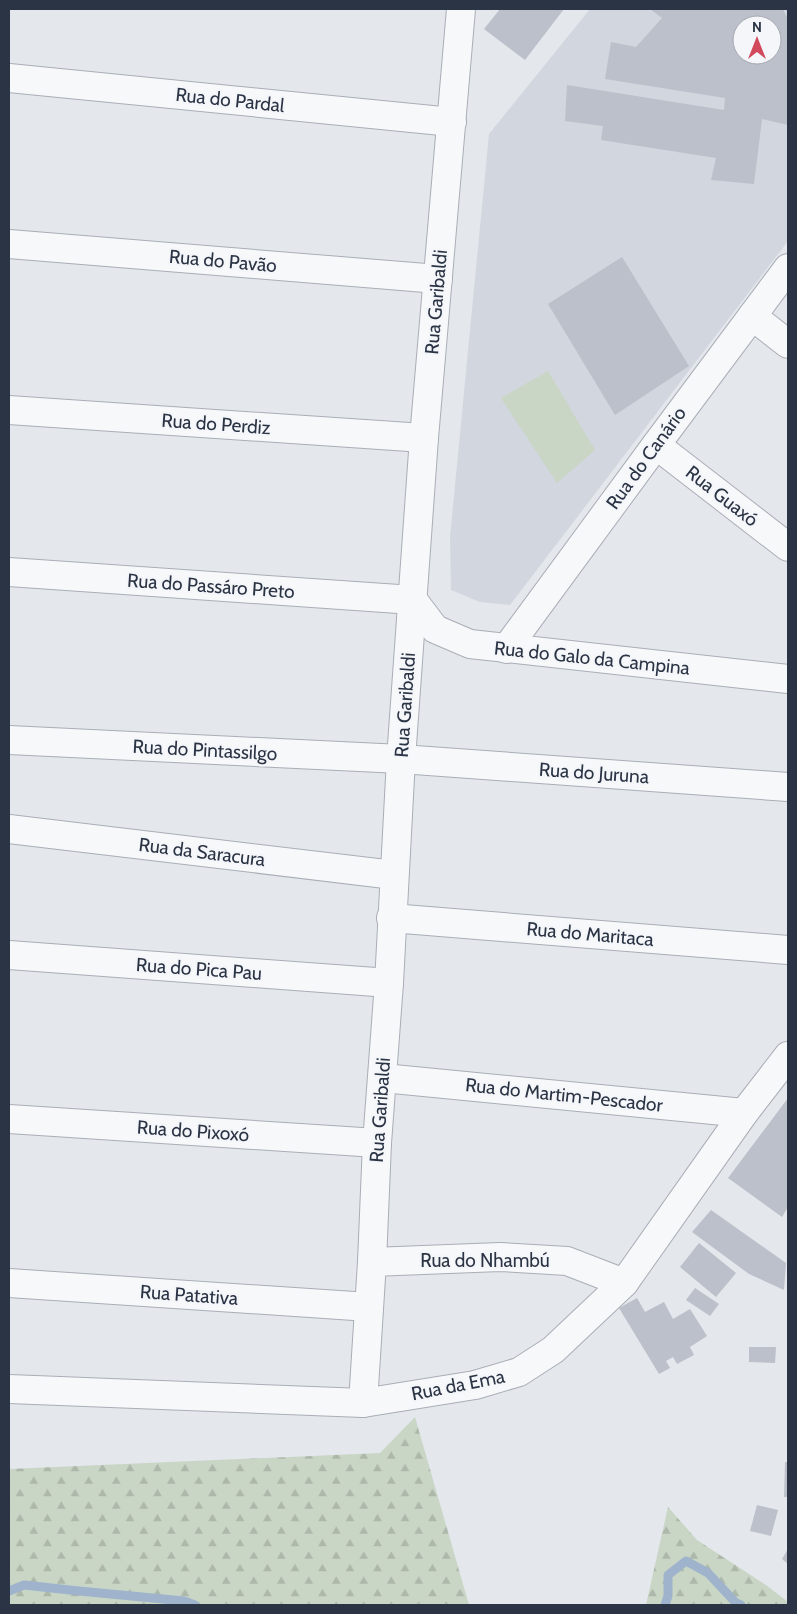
<svg xmlns="http://www.w3.org/2000/svg" width="797" height="1614" font-family="Cabin,sans-serif">
<style>
.built{fill:#d2d6de;fill-rule:evenodd}
.grass{fill:#c9d6c5}
.forest{fill:url(#forest-firs)}
.lines{fill:none;stroke-linecap:round;stroke-linejoin:round}
.stream{stroke:#9fb4cc;stroke-width:9}
.building{fill:#bbc0ca;fill-rule:evenodd}
.street-casing{stroke:#a9aeb7;stroke-width:30}
.street{stroke:#f7f8fa;stroke-width:28}
.labels{text-anchor:middle;dominant-baseline:central;stroke-width:4.5;stroke-linejoin:round;paint-order:stroke}
.street-label{font-size:19px;fill:#2b3445;stroke:#f4f6f9}
</style>
<defs>
<pattern id="forest-firs" width="22" height="20" patternUnits="userSpaceOnUse" patternTransform="scale(1.25)"><rect width="22" height="20" fill="#c9d6c5"/><path d="M5 1l3.5 6h-7zM16 11l3.5 6h-7z" fill="#adb8ab"/></pattern>
</defs>
<rect width="100%" height="100%" fill="#e4e7ec"/>
<path class="built" d="M590,9H788V241L510,605L480,602L451,590L450,537L489,134ZM742,25H772V55H742Z"/>
<polygon class="grass" points="548,371 595,450 557,483 501,398"/>
<g class="forest">
<polygon points="415,1417 469,1605 9,1605 9,1469 380,1453"/>
<polygon points="668,1507 697,1540 766,1585 788,1602 788,1605 646,1605"/>
</g>
<g class="lines">
<g class="stream">
<polyline points="9,1591 24,1585 79,1591 184,1601 195,1605"/>
<polyline points="665,1605 668,1596 668,1575 686,1561 708,1573 736,1603 741,1605"/>
</g>
</g>
<g class="building">
<polygon points="500,9 564,9 525,60 484,29"/>
<path d="M650,9H783L786,16L788,14V125L762,119L754,184L711,180L716,158L601,140L603,126L565,121L567,85L724,110L725,98L605,79L611,42L636,47L662,18ZM742,25H772V55H742Z"/>
<polygon points="622,257 689,366 615,415 548,304"/>
<polygon points="788,1098 788,1207 782,1217 728,1178"/>
<polygon points="711,1210 786,1263 784,1290 749,1274 692,1232"/>
<polygon points="699,1243 736,1273 716,1297 680,1267"/>
<polygon points="695,1288 719,1304 710,1316 686,1300"/>
<polygon points="637,1298 645,1312 664,1302 673,1319 690,1309 707,1336 690,1347 694,1355 677,1364 673,1357 666,1361 670,1368 659,1374 619,1308"/>
<polygon points="749,1347 776,1347 775,1363 749,1362"/>
<polygon points="785,1462 788,1462 788,1497 784,1497"/>
<polygon points="757,1505 778,1510 771,1536 750,1531"/>
<polygon points="788,1549 788,1564 782,1559"/>
</g>
<g class="lines">
<defs>
<g id="street">
<polyline points="9,78 452,122"/>
<polyline points="9,244 438,279"/>
<polyline points="752,316 788,344"/>
<polyline points="9,410 424,438"/>
<polyline points="656,445 788,547"/>
<polyline points="9,572 413,600 435,629 470,644 788,679"/>
<polyline points="506,649 656,445 788,268"/>
<polyline points="9,740 401,759 788,787"/>
<polyline points="9,829 394,875"/>
<polyline points="391,918 788,950"/>
<polyline points="9,955 389,983"/>
<polyline points="383,1078 744,1113"/>
<polyline points="9,1119 377,1143"/>
<polyline points="372,1262 500,1257 567,1261 624,1283"/>
<polyline points="9,1283 369,1307"/>
<polyline points="9,1389 363,1403 475,1385 519,1372 553,1350 624,1283 744,1113 788,1056"/>
<polyline points="363,1403 372,1262 377,1143 389,983 401,759 424,438 461,9"/>
</g>
</defs>
<use href="#street" class="street-casing"/>
<use href="#street" class="street"/>
</g>
<g class="labels">
<g class="street-label">
<text transform="translate(230 100) rotate(6)">Rua do Pardal</text>
<text transform="translate(223 261) rotate(5)">Rua do Pavão</text>
<text transform="translate(436 302) rotate(-85)">Rua Garibaldi</text>
<text transform="translate(216 424) rotate(4)">Rua do Perdiz</text>
<text transform="translate(646 458) rotate(-54)">Rua do Canário</text>
<text transform="translate(722 496) rotate(38)">Rua Guaxó</text>
<text transform="translate(211 586) rotate(4)">Rua do Passáro Preto</text>
<text transform="translate(592 658) rotate(6)">Rua do Galo da Campina</text>
<text transform="translate(405 705) rotate(-86)">Rua Garibaldi</text>
<text transform="translate(205 750) rotate(3)">Rua do Pintassilgo</text>
<text transform="translate(594 773) rotate(4)">Rua do Juruna</text>
<text transform="translate(202 852) rotate(7)">Rua da Saracura</text>
<text transform="translate(590 934) rotate(5)">Rua do Maritaca</text>
<text transform="translate(199 969) rotate(4)">Rua do Pica Pau</text>
<text transform="translate(564 1095) rotate(6)">Rua do Martim-Pescador</text>
<text transform="translate(380 1110) rotate(-86)">Rua Garibaldi</text>
<text transform="translate(193 1131) rotate(4)">Rua do Pixoxó</text>
<text x="485" y="1260">Rua do Nhambú</text>
<text transform="translate(189 1295) rotate(4)">Rua Patativa</text>
<text transform="translate(458 1385) rotate(-11)">Rua da Ema</text>
</g>
</g>
<rect width="797" height="1614" fill="none" stroke="#2b3445" stroke-width="20"/>
<g transform="translate(757 40)"><circle r="24" fill="#f4f6f9" stroke="#a4a8b1"/>
<path d="M0-4L9 19L0 12L-9 19Z" fill="#d1495b"/>
<text y="-8" font-size="14" font-weight="bold" text-anchor="middle" fill="#2b3445">N</text>
</g>
</svg>
